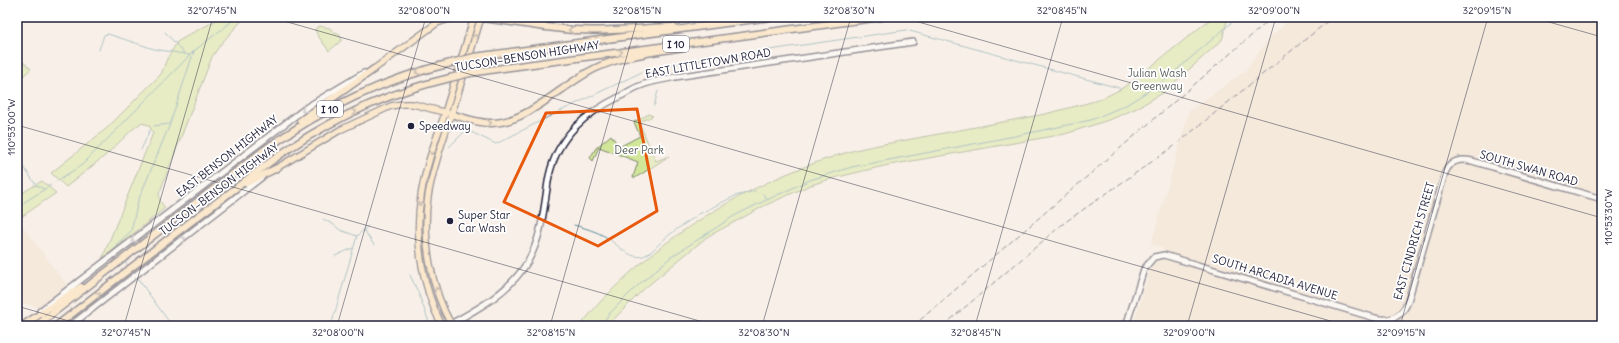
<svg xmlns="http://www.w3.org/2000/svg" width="1619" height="343" font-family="Delius,sans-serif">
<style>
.built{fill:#f0dfcd}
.green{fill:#d2e69a;stroke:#7a846a}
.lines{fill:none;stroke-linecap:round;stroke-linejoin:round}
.stream{stroke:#5c8b9e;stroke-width:1}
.secondary-casing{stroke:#22223b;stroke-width:8}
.primary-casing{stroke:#22223b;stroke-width:8}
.highway-casing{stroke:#22223b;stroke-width:9}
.secondary{stroke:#fff;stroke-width:5}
.primary{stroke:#fcdcac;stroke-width:5.5}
.highway{stroke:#fcdcac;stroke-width:6}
.rail{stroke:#22223b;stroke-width:1;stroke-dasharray:6 3;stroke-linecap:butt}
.highway-bridge-casing{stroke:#22223b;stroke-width:9;stroke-linecap:butt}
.highway-bridge{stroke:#fcdcac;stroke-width:6}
.oneway{stroke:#8f7f74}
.oneway2{stroke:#9c9ca7}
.marked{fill:none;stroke:#e8590c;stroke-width:3;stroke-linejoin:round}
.ticks{fill:none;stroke:#22223b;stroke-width:1;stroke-opacity:0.45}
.poi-dot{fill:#22223b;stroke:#fff;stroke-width:1.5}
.labels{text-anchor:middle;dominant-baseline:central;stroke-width:3.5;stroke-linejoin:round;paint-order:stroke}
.shield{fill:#fff;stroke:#646476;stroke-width:1}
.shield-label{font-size:10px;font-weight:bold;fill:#22223b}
.street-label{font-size:11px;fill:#22223b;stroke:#fff}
.park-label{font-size:11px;fill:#575d58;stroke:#fff}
.poi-label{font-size:11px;fill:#22223b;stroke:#fff;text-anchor:start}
.neatline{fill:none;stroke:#22223b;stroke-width:1.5}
.ticks-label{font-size:10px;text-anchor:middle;fill:#22223b}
</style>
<rect width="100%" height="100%" fill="#f8f0e8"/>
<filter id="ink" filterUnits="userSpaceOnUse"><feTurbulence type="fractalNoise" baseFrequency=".025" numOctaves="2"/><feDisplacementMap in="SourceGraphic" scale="8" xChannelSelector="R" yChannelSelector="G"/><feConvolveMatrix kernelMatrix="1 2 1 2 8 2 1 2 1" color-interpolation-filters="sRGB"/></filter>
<g filter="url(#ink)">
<g class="built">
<polygon points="1293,17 1602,17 1602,326 1133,326 1152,264 1159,260 1163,248 1151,244 1189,111 1245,71 1270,37"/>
<polygon points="18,220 67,285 40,308 17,301"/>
</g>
<g class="green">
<polygon points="219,17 245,17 220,45 212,57 159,194 160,201 165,208 102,259 153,133 149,125 141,123 133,129 106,155 66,187 51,173 107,128 161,74 166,61 177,42 192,33 215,21"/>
<path d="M1213,17H1228L1222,40L1163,93L1137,108L1112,119L1065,134L884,166L834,178L811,185L766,205L707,237L645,288L607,326H580C588,316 596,306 606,296C673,227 762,176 855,150C875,145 897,142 917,138C960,130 1002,122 1045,114L1084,104L1101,99L1119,90L1129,84Z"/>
<polygon points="320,26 330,28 334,33 339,34 342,40 329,51 318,36 315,30 316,28"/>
<polygon points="18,56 19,58 31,69 23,76 17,78"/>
<polygon points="649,114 653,116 639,122 656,161 669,156 668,157 635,178 633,177 638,162 599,147 593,161 590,158 596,148 611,135 619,147 640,136 634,122"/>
<polygon points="42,181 56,193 17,220 17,196"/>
</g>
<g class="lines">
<g class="stream">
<polyline points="165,32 185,54"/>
<polyline points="99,50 104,35 108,34 154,49 190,55"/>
<polyline points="654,106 658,91"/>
<polyline points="154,126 169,124"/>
<polyline points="449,147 464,132 469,131 496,144 554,114 644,71 667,65 906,30 1119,88"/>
<polyline points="141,150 150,130"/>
<polyline points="17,157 36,185 44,189"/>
<polyline points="55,182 82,165 194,51"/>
<polyline points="763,194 768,200"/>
<polyline points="17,207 51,185"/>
<polyline points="697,215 735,196 755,191"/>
<polyline points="323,219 334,225 340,230 357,236 368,226"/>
<path d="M574,225C585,228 596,231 606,237C618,244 633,265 649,253C654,250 658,245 662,241C672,232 684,224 695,217"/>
<polyline points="364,230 374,245"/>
<polyline points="117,249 116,245 131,231 138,201 170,124 194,51 230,23 233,17"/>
<polyline points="335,256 353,248"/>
<polyline points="124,260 128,266"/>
<polyline points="410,275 418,292 430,325"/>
<polyline points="136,276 172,326"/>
<polyline points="331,326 357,236"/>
<polyline points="600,326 610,313 636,287 671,257 734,216 758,204 810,180 852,167 1015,136 1091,120 1126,105 1164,81 1238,17"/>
</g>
<defs>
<g id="secondary">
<polyline points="40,311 307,107 364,73"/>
<polyline points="70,326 262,177"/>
<path d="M447,326C478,309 510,292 528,261C543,235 544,204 549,176C558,135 586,113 621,96C627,93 633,88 640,86C650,81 664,80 675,77L913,42"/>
<path d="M1126,326L1144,269L1154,257L1164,255L1375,318C1391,322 1402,317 1408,301L1445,173C1450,161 1459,158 1472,161L1602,199"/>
</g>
<g id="primary">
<polyline points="374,69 437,23 455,17"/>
<polyline points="275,169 340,130 391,106 402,104 413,104 447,113"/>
<path d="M442,326C422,286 414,240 421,196C425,168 435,142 444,116C454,83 464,50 474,17"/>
<path d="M452,326C431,289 422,239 428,197C432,170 442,144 450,118C461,85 471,51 481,17"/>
</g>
<g id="highway">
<path d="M481,18C512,21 543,28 575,30C607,32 640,28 673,27"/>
<polyline points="474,57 771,17"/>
<polyline points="470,73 503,68 882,17"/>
<path d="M451,114C464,118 477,123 490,123C527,124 562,84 596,68C624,55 655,52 684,47"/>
<polyline points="300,121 374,69"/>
<polyline points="246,183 275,169"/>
<polyline points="22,326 81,287"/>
<path d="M36,326L263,151C321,109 386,78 455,62"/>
<path d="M56,326C111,284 164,241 220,200C243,183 266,164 290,148C338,116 394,91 450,78"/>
</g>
</defs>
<use href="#secondary" class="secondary-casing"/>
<use href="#primary" class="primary-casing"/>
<use href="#highway" class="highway-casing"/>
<use href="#secondary" class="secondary"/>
<use href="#primary" class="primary"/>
<use href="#highway" class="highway"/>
<g class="rail">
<polyline points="913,326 1273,17"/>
<polyline points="943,326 1064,223 1173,147 1333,17"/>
</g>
<defs>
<g id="highway-bridge">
<polyline points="455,62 474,57"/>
<polyline points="450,78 470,73"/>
</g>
</defs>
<use href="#highway-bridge" class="highway-bridge-casing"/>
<use href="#highway-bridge" class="highway-bridge"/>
</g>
<defs><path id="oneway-chevron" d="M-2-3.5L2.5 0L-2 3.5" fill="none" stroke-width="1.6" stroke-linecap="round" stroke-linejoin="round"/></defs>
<g class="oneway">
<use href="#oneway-chevron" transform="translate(571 30) rotate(-176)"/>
<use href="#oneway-chevron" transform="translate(475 37) rotate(-73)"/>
<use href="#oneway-chevron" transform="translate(620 52) rotate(-8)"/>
<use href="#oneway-chevron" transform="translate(418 72) rotate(163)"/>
<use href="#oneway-chevron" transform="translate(354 112) rotate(-25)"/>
<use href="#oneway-chevron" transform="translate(489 123) rotate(2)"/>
<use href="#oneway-chevron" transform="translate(432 152) rotate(108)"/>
<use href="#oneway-chevron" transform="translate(420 203) rotate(97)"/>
<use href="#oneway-chevron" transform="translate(437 290) rotate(-108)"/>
<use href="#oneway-chevron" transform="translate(98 294) rotate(-38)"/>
</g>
<g class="oneway2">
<use href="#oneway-chevron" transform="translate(304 110) rotate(143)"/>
<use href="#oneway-chevron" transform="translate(183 239) rotate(-38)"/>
<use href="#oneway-chevron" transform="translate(134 240) rotate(142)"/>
</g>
</g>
<path d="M0 0H1619V343H0ZM637,109L657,211L598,246L504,202L546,113Z" fill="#f8f0e8" fill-opacity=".55" fill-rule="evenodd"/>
<path class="marked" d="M637,109L657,211L598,246L504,202L546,113Z"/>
<path class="ticks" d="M270,17L1348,326M901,17L1602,218M1531,17L1602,37M17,125L717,326M17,306L86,326M124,326L213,17M337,326L426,17M550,326L638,17M762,326L851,17M975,326L1063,17M1187,326L1276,17M1400,326L1488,17"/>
<g class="poi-dot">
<circle cx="411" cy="126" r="4"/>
<circle cx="450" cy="221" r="4"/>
</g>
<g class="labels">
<g class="shield">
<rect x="663" y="36" width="26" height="16" rx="3"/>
<rect x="317" y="101" width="26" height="16" rx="3"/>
</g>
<g class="shield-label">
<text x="676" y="44">I 10</text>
<text x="330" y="109">I 10</text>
</g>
<g class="street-label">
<text transform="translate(527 56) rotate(-9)">TUCSON–BENSON HIGHWAY</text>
<text transform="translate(708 63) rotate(-10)">EAST LITTLETOWN ROAD</text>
<text transform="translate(227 156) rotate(-38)">EAST BENSON HIGHWAY</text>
<text transform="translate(1529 168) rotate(16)">SOUTH SWAN ROAD</text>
<text transform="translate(219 189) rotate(-37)">TUCSON–BENSON HIGHWAY</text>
<text transform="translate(1414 241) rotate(-74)">EAST CINDRICH STREET</text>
<text transform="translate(1275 277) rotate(17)">SOUTH ARCADIA AVENUE</text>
</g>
<g class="park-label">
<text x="1157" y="73">Julian Wash<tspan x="1157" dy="13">Greenway</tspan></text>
<text x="639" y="150">Deer Park</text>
</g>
<g class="poi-label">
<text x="419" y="126">Speedway</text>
<text x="458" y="215">Super Star<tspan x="458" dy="13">Car Wash</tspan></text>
</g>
</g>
<rect width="1619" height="343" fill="none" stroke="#fff" stroke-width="44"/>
<rect x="22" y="22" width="1575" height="299" class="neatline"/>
<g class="ticks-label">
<text x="212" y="14">32°07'45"N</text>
<text x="424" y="14">32°08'00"N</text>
<text x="637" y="14">32°08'15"N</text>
<text x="849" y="14">32°08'30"N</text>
<text x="1062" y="14">32°08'45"N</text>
<text x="1274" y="14">32°09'00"N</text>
<text x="1487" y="14">32°09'15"N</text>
<text transform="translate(11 127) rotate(-90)" y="4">110°53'00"W</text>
<text transform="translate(1608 217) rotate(-90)" y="4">110°53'30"W</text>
<text x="126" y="336">32°07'45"N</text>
<text x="338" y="336">32°08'00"N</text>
<text x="551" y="336">32°08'15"N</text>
<text x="764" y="336">32°08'30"N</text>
<text x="976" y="336">32°08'45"N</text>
<text x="1189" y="336">32°09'00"N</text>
<text x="1401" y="336">32°09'15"N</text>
</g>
</svg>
